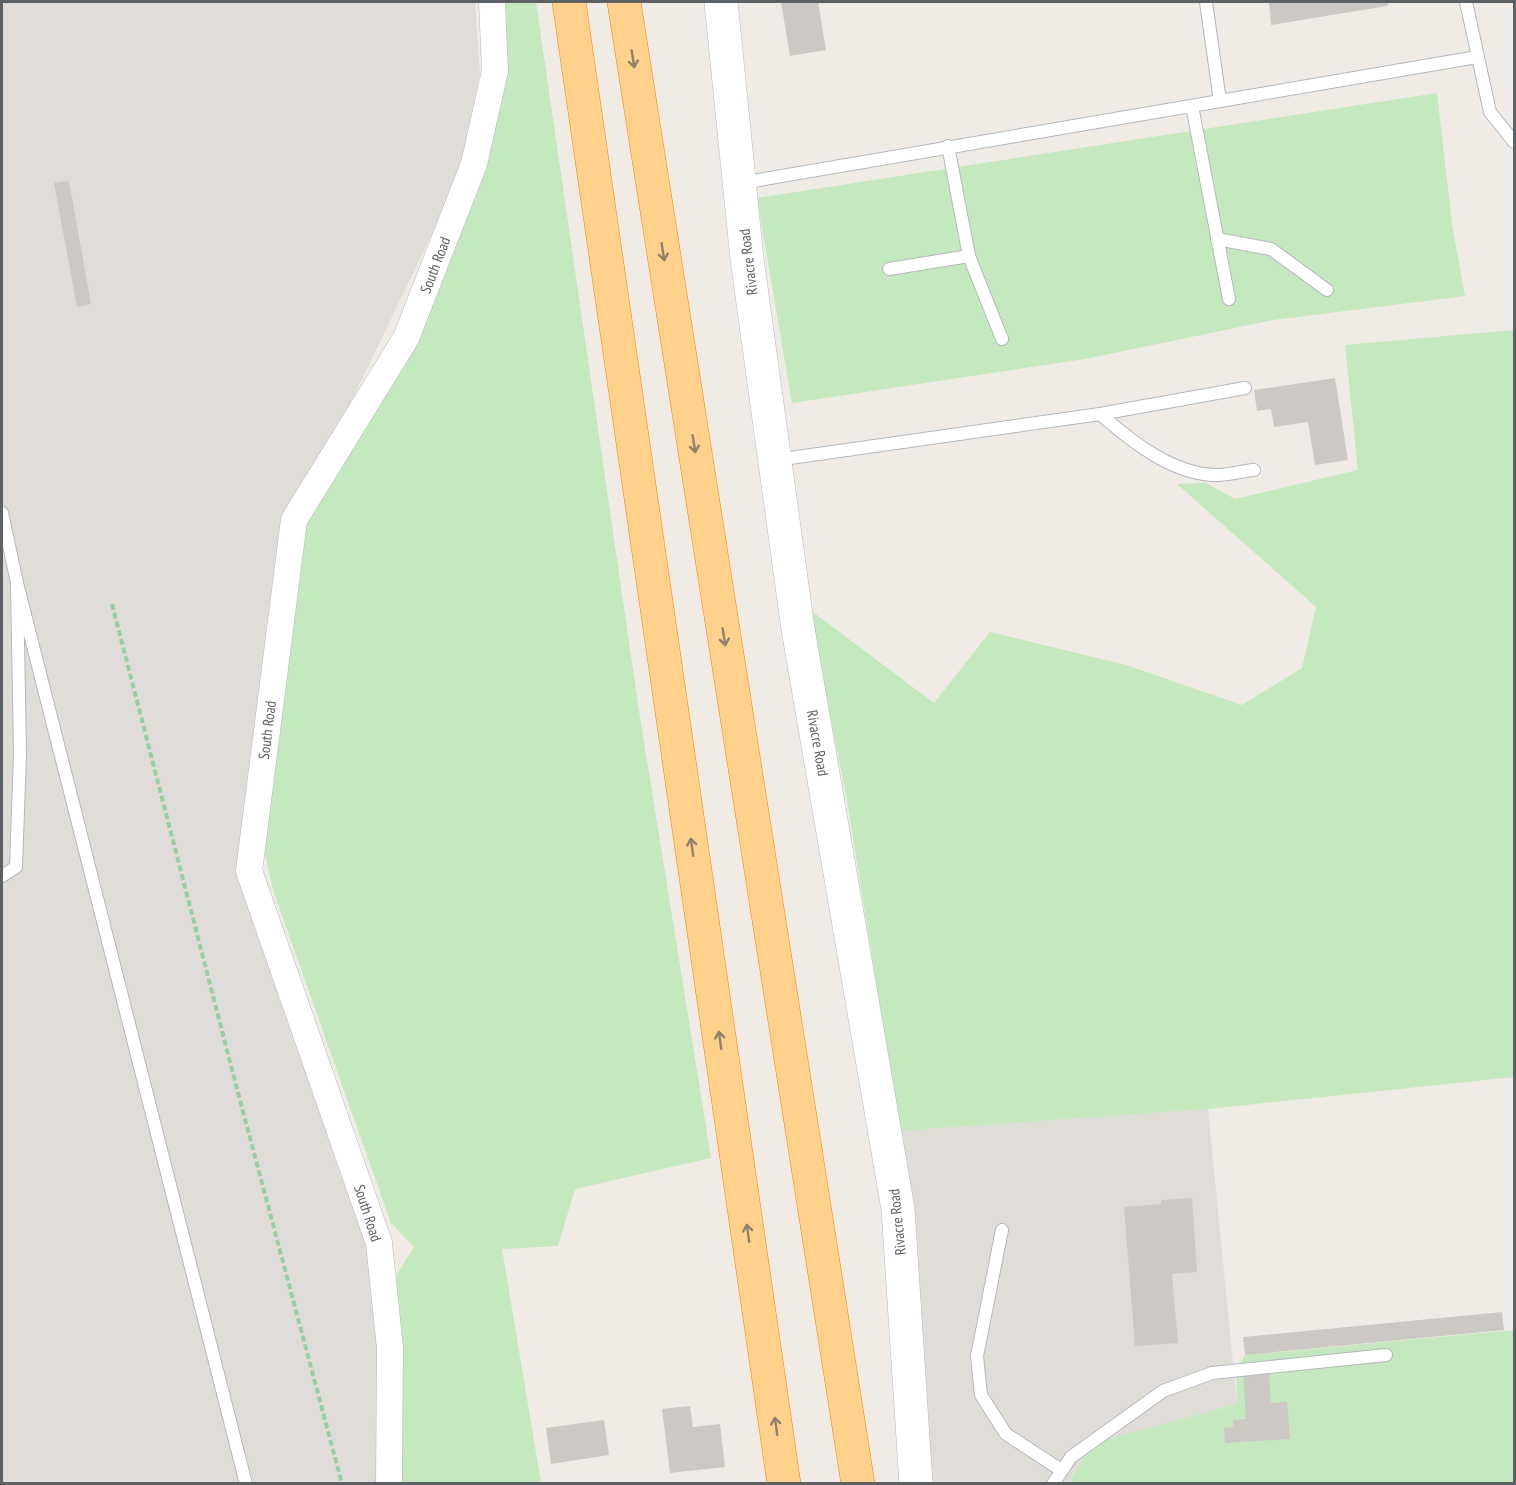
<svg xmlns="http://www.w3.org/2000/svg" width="1516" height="1485" font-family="'PT Sans Narrow',sans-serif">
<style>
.industrial{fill:#e0ddd8}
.green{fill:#c4e9be}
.building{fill:#cdc8c3}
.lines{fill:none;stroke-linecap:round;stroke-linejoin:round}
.service-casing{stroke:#b4b8bc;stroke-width:14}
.minor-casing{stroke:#b4b8bc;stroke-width:27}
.secondary-casing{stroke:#b5babf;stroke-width:34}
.motorway-casing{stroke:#f38300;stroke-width:34}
.path{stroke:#99d0a0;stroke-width:4;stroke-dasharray:6 3;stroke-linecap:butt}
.service{stroke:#fff;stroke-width:12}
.minor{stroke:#fff;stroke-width:26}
.secondary{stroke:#fff;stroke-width:33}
.motorway{stroke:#ffd18b;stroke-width:33}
.oneway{stroke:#8d8371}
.labels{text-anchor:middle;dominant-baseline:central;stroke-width:4.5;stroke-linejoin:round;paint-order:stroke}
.street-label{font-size:15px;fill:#5c6166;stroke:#fff}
</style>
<rect width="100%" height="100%" fill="#f0ebe4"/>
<g class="industrial">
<polygon points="2,2 475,2 480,72 457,182 294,520 249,871 379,1243 389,1483 2,1484"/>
<polygon points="1208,1109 1237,1404 1092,1443 1068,1483 919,1483 885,1132"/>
</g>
<g class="green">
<polygon points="492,2 536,2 639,711 711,1158 575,1189 558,1246 502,1249 541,1483 390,1483 397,1274 414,1247 391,1223 273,890 261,836 294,520 406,338 474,164"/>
<polygon points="1437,93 1452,224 1465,296 1273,320 1085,359 792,403 757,198"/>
<polygon points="1514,330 1514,1077 1208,1109 885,1132 875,975 847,800 809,609 934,703 990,632 1126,665 1242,705 1302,668 1316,607 1177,484 1206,483 1235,499 1358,470 1345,345"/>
<polygon points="1514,1330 1514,1483 1068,1484 1092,1443 1237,1404 1236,1370 1245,1355"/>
</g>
<g class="building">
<polygon points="781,2 818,2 826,50 790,56"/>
<polygon points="1269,2 1390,2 1387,6 1271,25"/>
<polygon points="69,181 91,304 77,307 54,183"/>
<polygon points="1335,378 1348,460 1315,465 1308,422 1274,427 1271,409 1257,411 1254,390"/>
<polygon points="1192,1198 1197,1272 1172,1274 1178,1343 1135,1346 1124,1207 1161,1204 1161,1200"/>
<polygon points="1502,1312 1504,1330 1245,1355 1243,1337"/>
<polygon points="1269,1370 1271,1403 1287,1402 1290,1439 1225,1443 1224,1428 1234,1427 1233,1420 1246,1419 1243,1371"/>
<polygon points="690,1406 693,1427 720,1424 725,1467 670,1473 662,1409"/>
<polygon points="604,1420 609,1455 551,1464 546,1428"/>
</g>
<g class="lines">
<defs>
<g id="service">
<polyline points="1466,2 1490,112 1514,142"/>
<polyline points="1220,101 1477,57"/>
<polyline points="1192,106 1229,299"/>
<polyline points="948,146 969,256 1002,339"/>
<polyline points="741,183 1220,101 1206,2"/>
<polyline points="1217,239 1271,249 1327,290"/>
<polyline points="889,269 969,256"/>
<path d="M1100,414C1131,441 1173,475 1217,475C1229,475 1242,471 1254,470"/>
<polyline points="776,460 1100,414 1245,388"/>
<polyline points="2,513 17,583 20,754 16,867 2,876"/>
<polyline points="17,583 246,1484"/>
<polyline points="1002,1230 977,1356 981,1395 1006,1434 1061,1470"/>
<polyline points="1053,1484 1071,1457 1163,1391 1212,1373 1386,1355"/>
</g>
<polyline id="minor" points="389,1484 390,1348 379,1243 249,871 294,520 406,338 474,164 495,71 492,2"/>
<polyline id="secondary" points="721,2 747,259 798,629 898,1209 916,1484"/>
<g id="motorway">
<polyline points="569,2 784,1484"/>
<polyline points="624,2 858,1484"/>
</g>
</defs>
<use href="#service" class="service-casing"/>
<use href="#minor" class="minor-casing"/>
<use href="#secondary" class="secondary-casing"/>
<use href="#motorway" class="motorway-casing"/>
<polyline class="path" points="112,604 237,1089 342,1484"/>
<use href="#service" class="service"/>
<use href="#minor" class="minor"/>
<use href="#secondary" class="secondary"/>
<use href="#motorway" class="motorway"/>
</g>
<defs><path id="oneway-shaft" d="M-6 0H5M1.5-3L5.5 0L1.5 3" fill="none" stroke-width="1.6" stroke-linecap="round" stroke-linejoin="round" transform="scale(1.5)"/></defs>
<g class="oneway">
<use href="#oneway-shaft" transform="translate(633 59) rotate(81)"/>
<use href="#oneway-shaft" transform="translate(663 252) rotate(81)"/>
<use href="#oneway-shaft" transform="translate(694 444) rotate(81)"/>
<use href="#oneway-shaft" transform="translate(724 637) rotate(81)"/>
<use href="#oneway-shaft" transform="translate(692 847) rotate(-98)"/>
<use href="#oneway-shaft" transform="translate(720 1040) rotate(-98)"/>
<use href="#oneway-shaft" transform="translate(748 1233) rotate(-98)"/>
<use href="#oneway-shaft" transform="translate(776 1426) rotate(-98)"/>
</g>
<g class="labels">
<g class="street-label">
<text transform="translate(748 262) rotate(-97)">Rivacre Road</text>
<text transform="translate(435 265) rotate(-69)">South Road</text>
<text transform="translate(267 730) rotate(-83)">South Road</text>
<text transform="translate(818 743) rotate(80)">Rivacre Road</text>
<text transform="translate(368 1213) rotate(72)">South Road</text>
<text transform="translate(897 1222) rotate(-96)">Rivacre Road</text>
</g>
</g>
<rect width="1516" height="1485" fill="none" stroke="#5c6166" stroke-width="6"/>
</svg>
